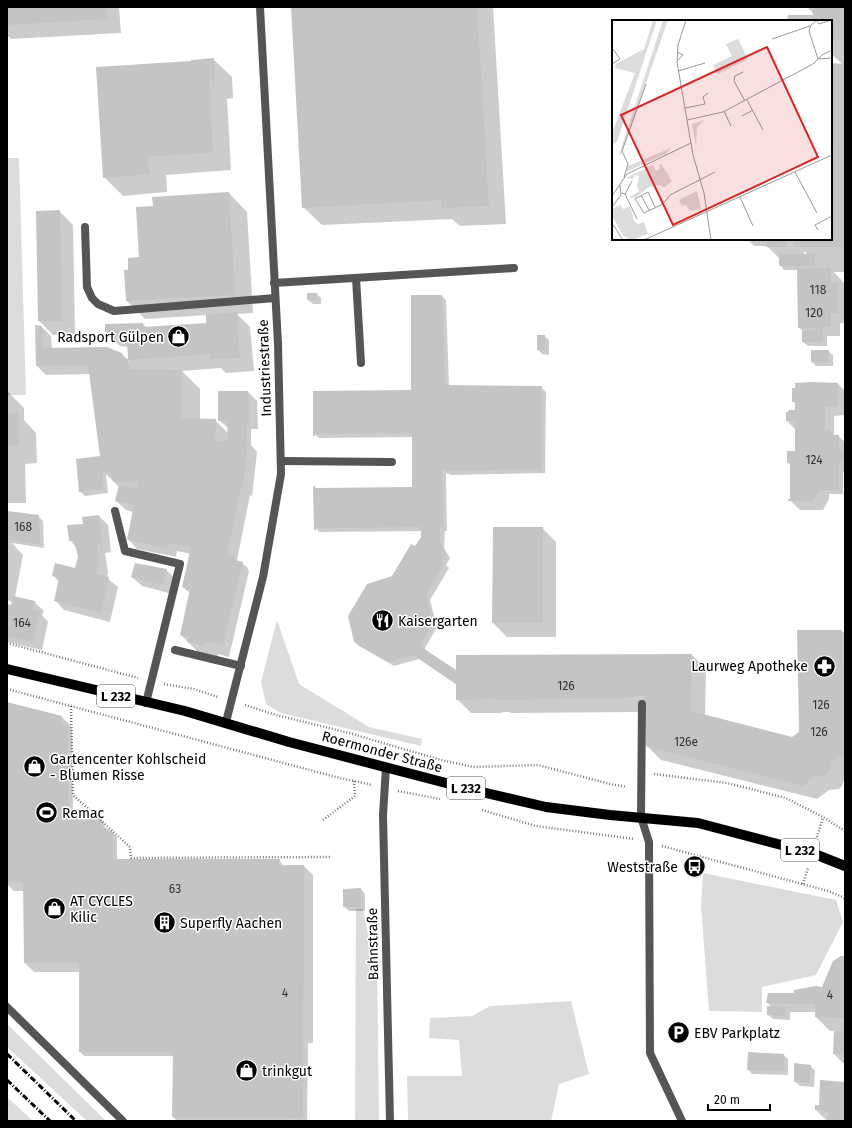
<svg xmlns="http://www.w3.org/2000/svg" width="852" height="1128" font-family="'Fira Sans',sans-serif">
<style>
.green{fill:#dcdcdc}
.shadow{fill:#0003;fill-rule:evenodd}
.building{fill:#c4c4c4}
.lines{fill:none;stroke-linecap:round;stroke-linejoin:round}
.path{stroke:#777;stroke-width:2.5;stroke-dasharray:1 2;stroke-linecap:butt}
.lane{stroke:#555;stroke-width:8}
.street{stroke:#555;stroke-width:8}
.primary{stroke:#000;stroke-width:10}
.rail{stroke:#000;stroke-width:3;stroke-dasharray:6 2 1 2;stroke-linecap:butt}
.labels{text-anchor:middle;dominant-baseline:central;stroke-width:3;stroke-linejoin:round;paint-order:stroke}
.number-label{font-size:12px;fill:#313131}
.shield{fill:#fff;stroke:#4c4c4c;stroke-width:1}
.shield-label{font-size:13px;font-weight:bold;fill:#000}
.poi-label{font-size:14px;fill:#000;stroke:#fff;text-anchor:start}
.street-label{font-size:14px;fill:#000;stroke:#fff}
.inset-road{fill:none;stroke:#999;stroke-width:1}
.view{fill:#d62828;fill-opacity:0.15;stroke:#d62828;stroke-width:2}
.inset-edge{fill:none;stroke:#000;stroke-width:2}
</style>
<rect width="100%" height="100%" fill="#fff"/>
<g class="green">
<polygon points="7,158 19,158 26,395 7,395"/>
<polygon points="277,620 299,684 369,727 422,739 421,746 281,713 266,704 261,682"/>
<polygon points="703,873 836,900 843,922 816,975 762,987 762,1012 709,1011 701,906"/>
<polygon points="361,908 363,909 370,943 377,961 379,1121 355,1121 356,909"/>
<polygon points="571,1001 589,1074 559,1084 551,1121 408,1121 407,1076 462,1076 459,1040 429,1038 430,1018 472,1016 490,1006"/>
<polygon points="7,1024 106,1121 87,1121 7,1047"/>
<polygon points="7,1097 33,1121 7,1121"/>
</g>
<g class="shadow">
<polygon points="7,7 119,7 121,33 11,39 7,35"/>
<polygon points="292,7 493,7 506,224 460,226 452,219 322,225 303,207"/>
<path d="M807,7H845V272H834L845,284V323H840V336H827V346H808L803,342V332L799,327L798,270H784L780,265V259L767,246H754L747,239H831V64L843,65L834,56L831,55V21H788L815,15ZM804,251L808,255H804Z"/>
<polygon points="213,59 232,77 233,98 227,99 231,170 166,175 167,192 123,196 104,177 192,62"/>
<polygon points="229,193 247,212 253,313 237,314 250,327 254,371 226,373 221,368 182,371 200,389 200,420 215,420 229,434 229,429 219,420 219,392 248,392 257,401 258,429 251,429 251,445 257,452 252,496 250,495 237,560 247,567 249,571 229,657 218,654 217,659 202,656 181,635 191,592 187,591 183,587 191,554 177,551 176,557 137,549 128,539 133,512 126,510 116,501 119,487 106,474 108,493 85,496 80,491 102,459 90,374 46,375 37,366 36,326 42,327 51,336 52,349 122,354 129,361 129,347 120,346 106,332 143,324 147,328 208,324 207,315 145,319 127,301 129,271 140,258 154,207"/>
<polygon points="59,211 73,225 75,334 53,335 39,321"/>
<polygon points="317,294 321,298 321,304 313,304 308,300"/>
<polygon points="442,296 446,300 449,386 541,387 546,392 545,473 451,475 446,473 447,531 445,531 444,548 450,558 446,565 449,568 430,600 437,627 424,650 457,672 692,655 706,669 705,716 793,738 800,733 842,631 845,634 845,777 842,786 839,789 829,790 817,799 661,760 647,746 647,710 638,710 638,712 511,713 509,712 504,712 501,713 471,713 457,699 457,685 419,659 394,666 359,646 355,642 393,577 416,547 422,537 422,531 319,532 315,527 413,488 413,437 319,438 314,433 412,391"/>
<polygon points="544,336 549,340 549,355 542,354 538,350"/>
<polygon points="828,351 833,355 833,366 816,366 812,362"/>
<polygon points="838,384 845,391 845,415 834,416 834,436 838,436 845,442 845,472 843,472 843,494 829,494 829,499 823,510 800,510 791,501 791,465 788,463 796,452 796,430 787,421 787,413 796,411 796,404 793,401"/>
<polygon points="7,391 24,408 24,420 36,433 37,463 25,464 26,503 7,503"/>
<polygon points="7,512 38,516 43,521 44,548 12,543 23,555 15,597 34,602 44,611 42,615 48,622 42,650 7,642 7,605 12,606 13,602 7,600"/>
<polygon points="99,516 108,525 111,552 105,553 108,572 107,578 118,587 110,622 64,610 55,600 59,582 53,575 75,569 79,557 76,547 70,540 84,525"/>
<polygon points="542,528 556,542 556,637 507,637 493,623"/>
<polygon points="166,570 176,579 172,594 142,586 132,577"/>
<polygon points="7,703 62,717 71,726 72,730 73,816 99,816 103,821 105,829 112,832 117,837 117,860 279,860 284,866 304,866 313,875 313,1043 308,1043 307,1121 177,1121 173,1117 174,1056 84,1056 80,1052 80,972 34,972 25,963 24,891 14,891 7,884"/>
<polygon points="361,889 365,894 365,911 349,911 344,906"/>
<polygon points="841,957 845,957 845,1063 843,1063 834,1054 835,1031 830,1031 816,1017 816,1012 790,1012 790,1020 773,1019 768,1015 772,1007 767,1002 823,988 833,961"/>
<polygon points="784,1055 788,1059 788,1075 752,1074 748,1069"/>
<polygon points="810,1066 815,1070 814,1087 800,1086 795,1081"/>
<polygon points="845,1083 845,1121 827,1121 816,1110"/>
</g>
<g class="building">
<polygon points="7,7 107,7 107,19 7,25"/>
<polygon points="291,7 477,7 489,206 441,208 441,200 302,208"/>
<polygon points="813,7 845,7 845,40 831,40 831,21 787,21 788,15 813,15"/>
<polygon points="214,58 215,80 209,81 213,152 148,157 149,174 103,178 96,67 191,61 191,60"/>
<polygon points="831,63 845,64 845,247 793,247 793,239 831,239"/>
<polygon points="229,192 235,295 126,301 124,270 128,270 128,258 139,257 136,207 153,206 152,197"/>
<polygon points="60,210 62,321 38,321 36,211"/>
<rect x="766" y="239" width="20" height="8"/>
<rect x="779" y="254" width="36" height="12"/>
<polygon points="831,268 831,283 838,283 838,313 831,313 831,327 823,327 823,342 802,342 802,331 815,331 815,328 798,328 797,269"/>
<rect x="307" y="293" width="10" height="7"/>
<polygon points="411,295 442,295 445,385 542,386 541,469 445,471 445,469 442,469 443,527 440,527 440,542 446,553 441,561 445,563 426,595 433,622 420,646 456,670 456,655 692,654 691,711 792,737 799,732 797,630 842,630 843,754 831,763 831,768 828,772 824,776 815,776 803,786 646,746 646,696 624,697 624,698 496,700 495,698 490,698 486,699 456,700 456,684 414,655 389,662 354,642 348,616 367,584 392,576 411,544 415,546 421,537 421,527 316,528 316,530 314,530 313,486 315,486 315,488 412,487 412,433 315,434 315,436 313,436 313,391 411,390"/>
<polygon points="237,312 240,358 211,359 210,354 128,360 129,369 182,370 181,418 216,419 215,441 228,441 227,420 218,421 218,391 248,391 249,421 247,421 247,442 248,441 243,487 241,487 227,555 235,556 234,560 243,562 223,644 204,641 203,646 187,642 189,637 180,635 190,589 182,587 191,547 168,543 167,548 127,540 134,505 115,501 119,485 137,489 138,482 113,482 111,472 102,471 104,489 79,492 76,459 100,456 88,365 36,366 35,325 42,326 43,348 107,347 122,353 122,357 128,359 127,340 121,340 120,335 105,332 105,324 143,323 143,327 206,323 206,315"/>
<rect x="537" y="335" width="8" height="15"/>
<rect x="811" y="350" width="18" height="12"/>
<polygon points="811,382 838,383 838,406 825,407 825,430 830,430 831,435 839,435 839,448 843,454 843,458 839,461 839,490 819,491 813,501 788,501 788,499 790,499 790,463 787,463 787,451 795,451 795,421 786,421 786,412 788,412 789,410 795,410 795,402 792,402 792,388 795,388 795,383"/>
<polygon points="7,413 18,413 19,445 7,446"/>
<polygon points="7,511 39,515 40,544 9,540 7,548"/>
<polygon points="99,515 102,543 97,543 99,562 96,574 109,577 101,613 54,601 59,578 52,576 55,563 75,568 78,557 74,540 69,541 67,525 83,524 82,517"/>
<polygon points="493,527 543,527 543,623 492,623"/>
<polygon points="135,563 167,569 162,585 131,577"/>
<polygon points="13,596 35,601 32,610 40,611 33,642 7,636 7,604 11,605"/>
<polygon points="7,702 62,716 62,725 68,725 69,814 99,816 102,826 113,832 113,859 280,859 279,865 304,865 303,1118 172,1117 173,1052 79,1052 79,963 24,963 23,882 7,882"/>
<polygon points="361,888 361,907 343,907 343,889"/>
<polygon points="841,956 845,956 845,1018 815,1017 815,1004 766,1003 768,993 794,993 794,990 816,986 822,987 833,961"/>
<polygon points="767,1006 786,1007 785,1016 767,1015"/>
<polygon points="834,1031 845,1032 845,1055 833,1054"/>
<polygon points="748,1052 784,1054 784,1071 747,1070"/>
<polygon points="794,1063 811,1065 810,1083 794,1082"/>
<polygon points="820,1080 845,1082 845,1121 827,1121 828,1111 815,1110 815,1105 819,1105"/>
</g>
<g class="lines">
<g class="path">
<polyline points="7,643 138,678"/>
<polyline points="164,684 194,689 218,697"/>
<polyline points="7,689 336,777 372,785"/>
<polyline points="245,705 276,715 349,733 441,760 473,767 538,765 610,784 627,787"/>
<polyline points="71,706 73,795 130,847 131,858 331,857"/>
<polyline points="654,774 727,783 786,798 823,817 845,831"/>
<polyline points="398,791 440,799"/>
<polyline points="482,810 536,826 634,839"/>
<polyline points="323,820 355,796 354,781"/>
<polyline points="816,840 823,817"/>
<polyline points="662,846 828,891 845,898"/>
<polyline points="803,884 808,868"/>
</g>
<g class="lane">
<polyline points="85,227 87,287 92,298 98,304 114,311 275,298"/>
<polyline points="356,278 361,363"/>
<polyline points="274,283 514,268"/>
<polyline points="281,461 392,462"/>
<polyline points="115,511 125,551 180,564 146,703"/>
<polyline points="175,650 241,666"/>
<polyline points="642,704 641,817 649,842 650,1053 682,1121"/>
<polyline points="7,1007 123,1121"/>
</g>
<g class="street">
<polyline points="226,722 263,577 281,474 278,344 260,7"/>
<polyline points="386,767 383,815 390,1121"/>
</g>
<polyline class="primary" points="7,669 185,711 289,742 469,789 546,807 610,815 698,823 812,853 845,866"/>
<g class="rail">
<polyline points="7,1054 76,1121"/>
<polyline points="7,1080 50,1121"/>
</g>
</g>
<defs>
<symbol id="shop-disc" viewBox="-11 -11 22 22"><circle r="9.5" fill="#000" stroke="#fff"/><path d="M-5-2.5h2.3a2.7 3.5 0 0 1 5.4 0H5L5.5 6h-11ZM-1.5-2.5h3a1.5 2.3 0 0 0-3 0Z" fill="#fff"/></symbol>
<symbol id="restaurant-disc" viewBox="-11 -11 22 22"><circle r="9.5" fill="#000" stroke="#fff"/><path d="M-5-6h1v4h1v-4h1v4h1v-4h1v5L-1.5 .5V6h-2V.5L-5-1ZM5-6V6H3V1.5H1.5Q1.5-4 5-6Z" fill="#fff"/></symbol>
<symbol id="pharmacy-disc" viewBox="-11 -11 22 22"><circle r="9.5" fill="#000" stroke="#fff"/><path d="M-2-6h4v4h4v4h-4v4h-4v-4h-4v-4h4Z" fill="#fff"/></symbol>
<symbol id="stadium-disc" viewBox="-11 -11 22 22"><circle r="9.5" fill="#000" stroke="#fff"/><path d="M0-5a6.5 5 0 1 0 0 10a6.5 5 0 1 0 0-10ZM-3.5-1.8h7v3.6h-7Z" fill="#fff"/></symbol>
<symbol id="bus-disc" viewBox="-11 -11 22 22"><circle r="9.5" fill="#000" stroke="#fff"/><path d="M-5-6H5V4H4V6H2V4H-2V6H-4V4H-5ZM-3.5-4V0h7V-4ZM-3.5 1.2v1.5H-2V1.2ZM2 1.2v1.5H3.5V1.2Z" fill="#fff"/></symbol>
<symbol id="building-disc" viewBox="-11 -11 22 22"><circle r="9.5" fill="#000" stroke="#fff"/><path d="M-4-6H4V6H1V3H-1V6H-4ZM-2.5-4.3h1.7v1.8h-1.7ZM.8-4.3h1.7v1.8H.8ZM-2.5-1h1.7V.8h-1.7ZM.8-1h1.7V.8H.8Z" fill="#fff"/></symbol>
<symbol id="parking-disc" viewBox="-11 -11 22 22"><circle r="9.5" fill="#000" stroke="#fff"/><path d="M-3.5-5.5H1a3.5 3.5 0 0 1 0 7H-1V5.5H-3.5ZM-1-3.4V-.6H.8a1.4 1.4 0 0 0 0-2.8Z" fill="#fff"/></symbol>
</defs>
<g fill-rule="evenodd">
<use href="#shop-disc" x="166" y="324" width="25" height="25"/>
<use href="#restaurant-disc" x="370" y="608" width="25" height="25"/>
<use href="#pharmacy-disc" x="812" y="654" width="25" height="25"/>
<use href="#shop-disc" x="22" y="754" width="25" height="25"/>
<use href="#stadium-disc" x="34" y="800" width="25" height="25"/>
<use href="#bus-disc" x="682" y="854" width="25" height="25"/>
<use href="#shop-disc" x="42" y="896" width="25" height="25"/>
<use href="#building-disc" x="152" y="910" width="25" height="25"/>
<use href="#parking-disc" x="666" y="1020" width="25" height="25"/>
<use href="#shop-disc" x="234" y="1058" width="25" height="25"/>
</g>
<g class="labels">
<g class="number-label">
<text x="818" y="290">118</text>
<text x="814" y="313">120</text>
<text x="814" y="460">124</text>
<text x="23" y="527">168</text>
<text x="22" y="623">164</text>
<text x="566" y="686">126</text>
<text x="821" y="705">126</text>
<text x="819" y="732">126</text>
<text x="686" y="742">126e</text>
<text x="175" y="889">63</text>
<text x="285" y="993">4</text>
<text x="830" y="995">4</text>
</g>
<g class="shield">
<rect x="97" y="685" width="38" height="22" rx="3"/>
<rect x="447" y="777" width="38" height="22" rx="3"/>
<rect x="781" y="839" width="38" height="22" rx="3"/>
</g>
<g class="shield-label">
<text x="116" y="696">L 232</text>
<text x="466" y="788">L 232</text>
<text x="800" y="850">L 232</text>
</g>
<g class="poi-label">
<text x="164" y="337" text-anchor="end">Radsport Gülpen</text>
<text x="398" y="621">Kaisergarten</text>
<text x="808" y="666" text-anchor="end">Laurweg Apotheke</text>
<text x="50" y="759">Gartencenter Kohlscheid<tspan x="50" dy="16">- Blumen Risse</tspan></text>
<text x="62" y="813">Remac</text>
<text x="678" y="867" text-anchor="end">Weststraße</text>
<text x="70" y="901">AT CYCLES<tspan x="70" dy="16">Kilic</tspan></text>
<text x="180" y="923">Superfly Aachen</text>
<text x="694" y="1033">EBV Parkplatz</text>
<text x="262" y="1071">trinkgut</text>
</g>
<g class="street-label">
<text transform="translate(265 368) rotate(-92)">Industriestraße</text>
<text transform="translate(382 752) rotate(15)">Roermonder Straße</text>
<text transform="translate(373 944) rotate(-91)">Bahnstraße</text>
</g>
</g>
<g transform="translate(612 20)">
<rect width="220" height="220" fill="#fff"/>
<path d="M41,0H45L5,122L0,125V113L23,53L3,48L4,44L32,29ZM51,0H56L10,133L7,135ZM126,19L136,39L106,54L101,45L120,36L114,24ZM92,100L85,107L84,126L80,104ZM59,128L54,134L14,152L16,146ZM49,144L60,161L52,168L49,165L37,167L23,178H17L27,171L25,166L27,156L23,155L21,159L14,158L41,145L44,151L48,149L47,145ZM85,171L89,189L78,191L74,185L70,186L67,180ZM8,185L11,189L18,186L22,201L26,204L32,202L36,214L20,220L11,216L0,195L1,189Z" fill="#dcdcdc"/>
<path class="inset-road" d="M74,0L66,25L65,42L81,135L92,173L99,220M204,0L207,4L220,0M204,1L199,5L197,11L206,39M160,19L198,6M65,32L71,35L65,41M206,39L220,38M0,44L8,39L1,29M66,51L93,43M131,52L123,56L122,61L133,81M135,80L151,110M73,88L93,84L91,77L96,73M112,91L119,106M130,96L141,90M75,100L111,92L201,44L210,35L220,30M183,152L205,193M12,157L16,144L10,131L34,64M10,173L13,174L25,199M13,174L20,161M29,175L37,190M0,176L15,154L79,123M128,177L141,206M0,187L9,175L8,165M43,187L36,172L23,179L32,193L51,184L58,175L103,152M94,192L220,135M0,203L11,220M206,210L203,205L220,196M32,220L94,192"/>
<path class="view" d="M155,27L206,137L61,205L9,95Z"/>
<rect width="220" height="220" class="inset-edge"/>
</g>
<rect width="852" height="1128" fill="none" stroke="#000000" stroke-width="16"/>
<path d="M708 1104v6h62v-6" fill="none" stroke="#000000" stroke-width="2"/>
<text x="714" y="1104" font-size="12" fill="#000000" stroke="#ffffff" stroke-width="3" paint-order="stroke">20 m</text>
</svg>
